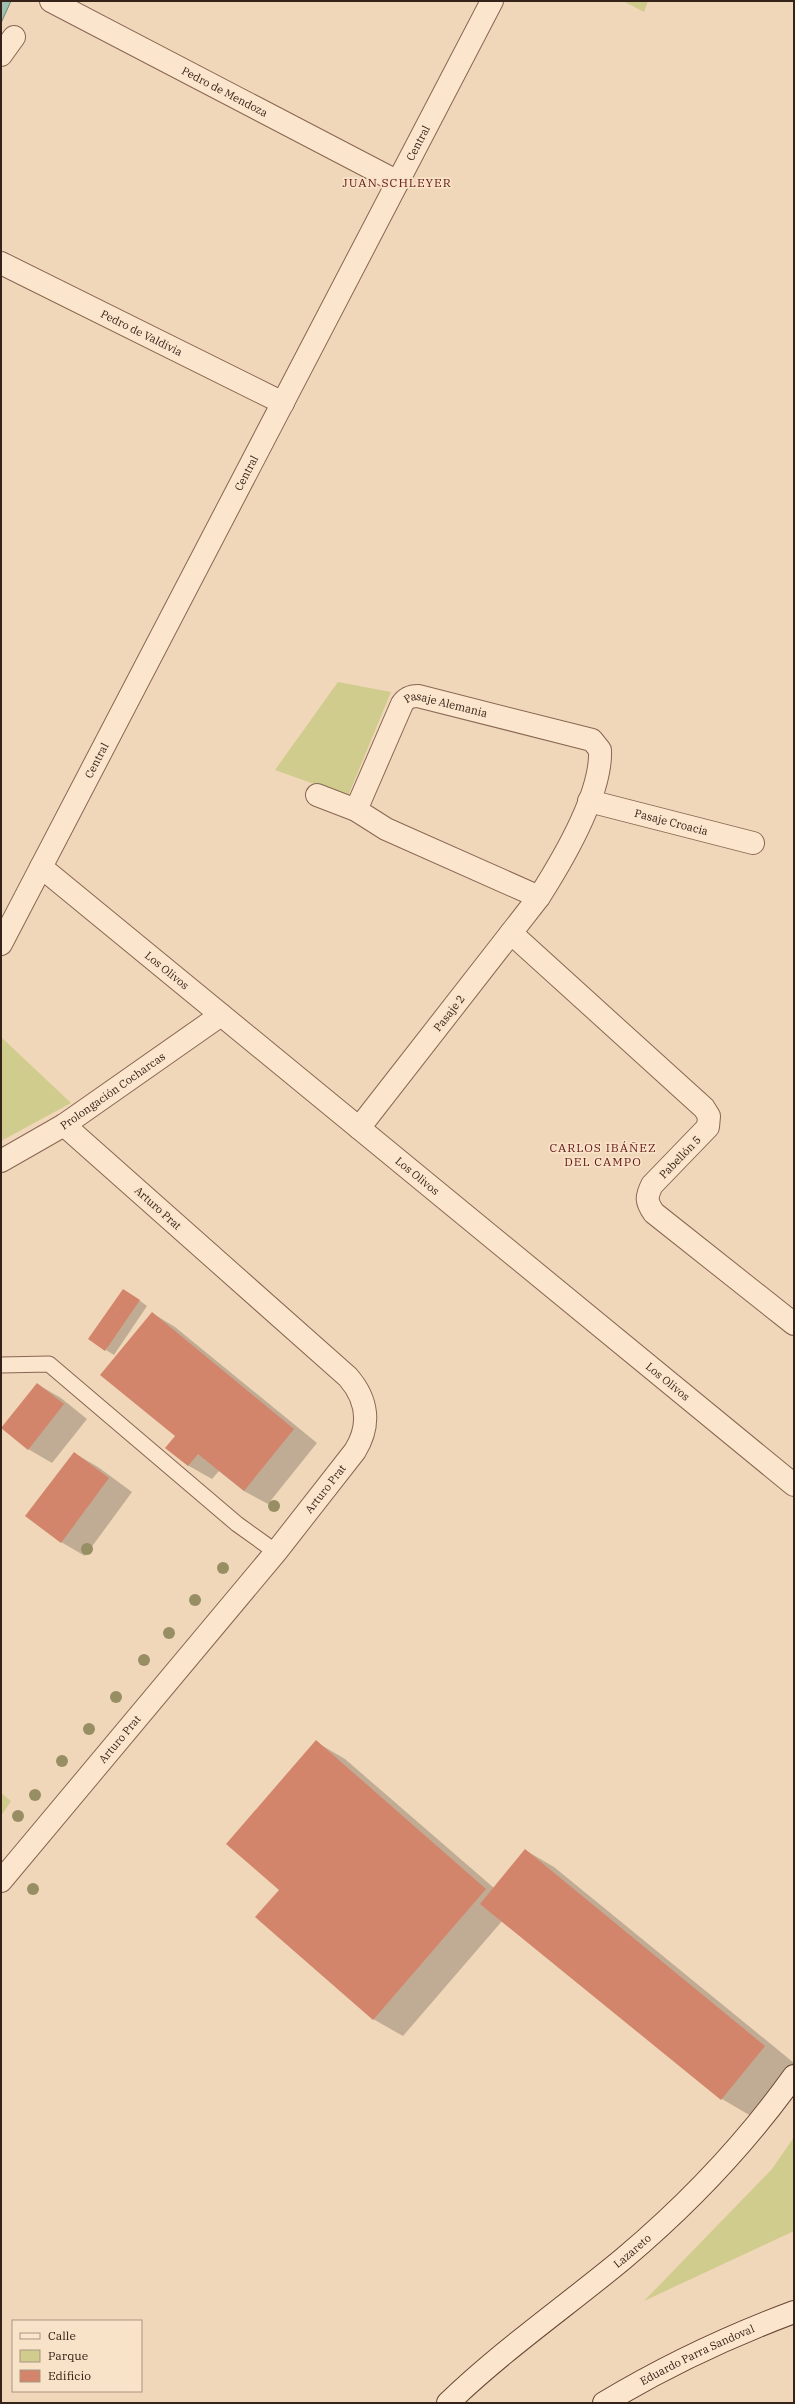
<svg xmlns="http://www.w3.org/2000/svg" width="795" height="2404" font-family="'IBM Plex Serif',serif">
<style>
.green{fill:#cfcc8d}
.water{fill:#9ec0b1;stroke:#668e7d}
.shadow{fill:#0003}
.building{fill:#d2856b}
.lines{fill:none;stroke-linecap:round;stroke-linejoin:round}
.lane-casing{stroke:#886653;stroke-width:17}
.street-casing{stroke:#886653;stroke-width:24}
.secondary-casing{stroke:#694736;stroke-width:24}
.lane{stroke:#fbe5cc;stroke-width:15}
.street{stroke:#fbe5cc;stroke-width:22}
.secondary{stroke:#fbe5cc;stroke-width:22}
.tree{fill:#978e64}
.labels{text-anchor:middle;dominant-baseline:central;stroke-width:3.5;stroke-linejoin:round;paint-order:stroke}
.street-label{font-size:11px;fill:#352219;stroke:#f8e2c8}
.neighbourhood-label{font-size:12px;letter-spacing:1px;fill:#651915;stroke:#f8e2c8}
</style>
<rect width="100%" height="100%" fill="#f1d7b9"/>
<g class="green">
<polygon points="623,1 648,1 644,12"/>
<polygon points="338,682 391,692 348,796 275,770"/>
<polygon points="1,1037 71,1103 1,1141"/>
<polygon points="1,1793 11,1801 1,1816"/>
<polygon points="794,2137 794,2231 644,2301 772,2169"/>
</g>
<polygon class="water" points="1,1 11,1 1,23"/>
<g class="shadow">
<polygon points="132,1295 147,1306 114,1355 106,1350"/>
<polygon points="152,1313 175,1327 317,1443 268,1504 244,1491 219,1471 212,1479 189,1466 167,1448 177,1436"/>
<polygon points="37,1384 61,1398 87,1419 52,1463 28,1449"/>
<polygon points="74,1453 98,1467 132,1492 85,1556 61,1542"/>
<polygon points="316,1742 345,1759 494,1888 525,1850 554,1867 794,2063 751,2116 722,2099 503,1920 403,2036 373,2019 280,1890"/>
</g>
<g class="building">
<polygon points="123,1289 140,1300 105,1351 88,1339"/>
<polygon points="152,1312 294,1429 244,1491 198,1454 188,1466 165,1448 175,1436 100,1375"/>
<polygon points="37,1383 64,1404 28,1450 1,1428"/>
<polygon points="74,1452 109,1478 61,1543 25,1516"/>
<polygon points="316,1740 486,1889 373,2020 255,1917 279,1890 226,1844"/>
<polygon points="525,1849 765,2046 721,2100 480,1904"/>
</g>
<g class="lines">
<defs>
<polyline id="lane" points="1,1365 49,1364 237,1524 276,1552"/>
<g id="street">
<path id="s1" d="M51,1L398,182"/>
<polyline points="1,55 14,37"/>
<path id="s2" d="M1,263L283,403"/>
<polyline points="317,795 356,810 386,829 539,897"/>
<path id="s3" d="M589,801L753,843"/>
<path id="s4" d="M356,810L402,704C406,698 410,696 418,696L592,740L600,750C602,794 562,861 539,897L359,1128"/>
<path id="s5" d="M41,867L794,1485"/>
<path d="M511,933L704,1108L709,1116L708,1127L652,1185C646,1197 646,1202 654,1213L794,1324"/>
<path id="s6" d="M1,944L492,1"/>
<path id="s7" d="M1,1161L64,1125L221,1015"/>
<path id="s8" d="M1,1881L276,1552L355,1451C371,1425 368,1400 348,1377L64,1125"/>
</g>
<g id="secondary">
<path id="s9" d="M448,2403C503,2350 565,2307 623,2259C686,2206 746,2143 794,2076"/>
<path id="s10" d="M604,2403C664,2367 727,2337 794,2312"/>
</g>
</defs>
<use href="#lane" class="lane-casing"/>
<use href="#street" class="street-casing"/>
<use href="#secondary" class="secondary-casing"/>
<use href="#lane" class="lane"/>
<use href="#street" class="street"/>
<use href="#secondary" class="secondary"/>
</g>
<g class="tree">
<circle cx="274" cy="1506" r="6"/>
<circle cx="87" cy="1549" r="6"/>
<circle cx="223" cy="1568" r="6"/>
<circle cx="195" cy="1600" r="6"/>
<circle cx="169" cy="1633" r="6"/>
<circle cx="144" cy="1660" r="6"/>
<circle cx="116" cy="1697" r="6"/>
<circle cx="89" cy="1729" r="6"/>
<circle cx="62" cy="1761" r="6"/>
<circle cx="35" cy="1795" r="6"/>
<circle cx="18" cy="1816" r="6"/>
<circle cx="33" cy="1889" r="6"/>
</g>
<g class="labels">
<g class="street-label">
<text stroke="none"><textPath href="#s1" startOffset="196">Pedro de Mendoza</textPath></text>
<text stroke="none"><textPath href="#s6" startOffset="903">Central</textPath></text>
<text stroke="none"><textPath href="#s2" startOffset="157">Pedro de Valdivia</textPath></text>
<text stroke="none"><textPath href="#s6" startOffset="531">Central</textPath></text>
<text stroke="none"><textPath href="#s4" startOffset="163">Pasaje Alemania</textPath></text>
<text stroke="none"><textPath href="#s6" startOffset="207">Central</textPath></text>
<text stroke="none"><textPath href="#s3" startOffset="85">Pasaje Croacia</textPath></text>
<text stroke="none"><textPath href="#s5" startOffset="163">Los Olivos</textPath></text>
<text transform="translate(449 1013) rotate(-52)">Pasaje 2</text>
<text stroke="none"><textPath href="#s7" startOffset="132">Prolongación Cocharcas</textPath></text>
<text transform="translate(680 1157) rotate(-46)">Pabellón 5</text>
<text stroke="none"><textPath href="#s5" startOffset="487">Los Olivos</textPath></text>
<text transform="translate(158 1208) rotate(42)">Arturo Prat</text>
<text stroke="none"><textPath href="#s5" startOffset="811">Los Olivos</textPath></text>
<text stroke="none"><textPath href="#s8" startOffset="509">Arturo Prat</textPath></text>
<text stroke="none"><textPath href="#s8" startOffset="185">Arturo Prat</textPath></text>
<text stroke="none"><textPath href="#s9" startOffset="239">Lazareto</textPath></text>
<text stroke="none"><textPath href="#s10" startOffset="105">Eduardo Parra Sandoval</textPath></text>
</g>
<g class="neighbourhood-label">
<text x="397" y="182">JUAN SCHLEYER</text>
<text x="603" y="1147">CARLOS IBÁÑEZ<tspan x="603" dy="14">DEL CAMPO</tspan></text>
</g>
</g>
<rect width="795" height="2404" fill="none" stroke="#352219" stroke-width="4"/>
<rect x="12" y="2320" width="130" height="72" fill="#f8e2c8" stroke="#aa9582"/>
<rect x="20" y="2333" width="20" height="6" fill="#fbe5cc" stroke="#aa9582"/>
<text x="48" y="2340" font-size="12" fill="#352219">Calle</text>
<rect x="20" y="2350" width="20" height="12" fill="#cfcc8d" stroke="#aa9582"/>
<text x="48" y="2360" font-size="12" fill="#352219">Parque</text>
<rect x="20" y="2370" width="20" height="12" fill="#d2856b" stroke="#aa9582"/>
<text x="48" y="2380" font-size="12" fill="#352219">Edificio</text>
</svg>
